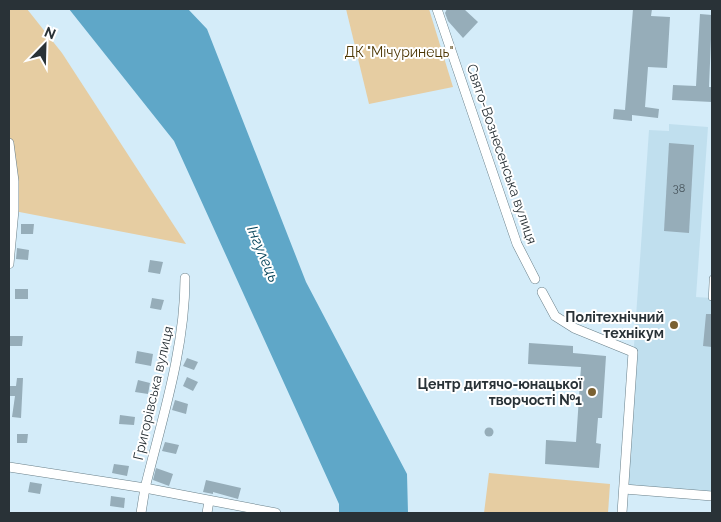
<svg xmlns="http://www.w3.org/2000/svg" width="721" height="522" font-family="Raleway,sans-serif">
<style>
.built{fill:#c0dfee}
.green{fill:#e6cda2}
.water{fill:#5fa7c8}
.building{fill:#96adb9}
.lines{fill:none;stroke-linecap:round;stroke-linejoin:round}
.lane-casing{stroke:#6a808a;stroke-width:5.5}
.street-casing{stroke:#6a808a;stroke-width:10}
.lane{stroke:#fff;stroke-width:4.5}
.street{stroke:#fff;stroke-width:9}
.poi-dot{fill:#7a6132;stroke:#fff;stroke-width:2}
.labels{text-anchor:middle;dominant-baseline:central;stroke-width:4;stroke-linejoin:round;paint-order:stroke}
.number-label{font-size:11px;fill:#445158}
.park-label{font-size:14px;fill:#4a3400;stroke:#fff}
.street-label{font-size:14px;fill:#293237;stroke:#fff}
.poi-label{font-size:14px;font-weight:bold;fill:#293237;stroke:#fff;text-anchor:end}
.water-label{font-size:15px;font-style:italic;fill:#004057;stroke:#fff}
</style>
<rect width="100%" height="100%" fill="#d4ecf9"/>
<polygon class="built" points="669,124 708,127 696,297 712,298 712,496 624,489 649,130 669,131"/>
<g class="green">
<polygon points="9,9 27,9 62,53 186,244 9,210"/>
<polygon points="346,9 429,9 453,87 369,104"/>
<polygon points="489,473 610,484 608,513 484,513"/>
</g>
<polygon class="water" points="69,9 188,9 207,29 306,282 407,474 408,513 339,513 339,504 174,141"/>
<g class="building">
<polygon points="447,9 464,9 478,22 463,38 448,21 445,13"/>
<polygon points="633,9 652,9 651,16 670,17 667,68 648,67 645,107 659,109 658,118 632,115 632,121 613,119 614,109 625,110"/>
<polygon points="700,14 712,15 709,87 712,87 712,102 672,100 673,85 696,86"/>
<polygon points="669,143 694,145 689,233 664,231"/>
<polygon points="21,224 34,224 33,234 21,234"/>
<polygon points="17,248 29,250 28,260 16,259"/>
<polygon points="150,260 163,262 160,274 148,272"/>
<rect x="15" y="289" width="13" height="10"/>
<polygon points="152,298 164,300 161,310 150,308"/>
<polygon points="706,314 712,314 712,347 703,346"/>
<polygon points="10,336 23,336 22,346 10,346"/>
<polygon points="529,343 573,346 573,353 606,356 602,418 598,418 596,443 601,444 599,468 545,464 546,440 576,442 581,367 528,364"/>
<polygon points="137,351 153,354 151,366 135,363"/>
<polygon points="187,358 198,362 194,370 183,366"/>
<polygon points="187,377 198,382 193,391 183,386"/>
<polygon points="17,378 23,378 21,418 12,417 15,396 10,396 10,386 16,386"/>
<polygon points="138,380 150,383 148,394 135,392"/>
<polygon points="175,400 188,404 186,414 172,410"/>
<polygon points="120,415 135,417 134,425 119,424"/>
<circle cx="489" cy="432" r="4.5"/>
<polygon points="17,434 28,434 27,443 17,443"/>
<polygon points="165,442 179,445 176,454 162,451"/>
<polygon points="114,464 129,466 127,476 112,473"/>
<polygon points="156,468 173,474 169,486 153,480"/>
<polygon points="206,480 241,488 238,499 213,492 213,494 203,492"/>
<polygon points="30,482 42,484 40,494 28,492"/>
<polygon points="111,496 125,498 124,508 110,506"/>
</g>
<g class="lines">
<defs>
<polyline id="lane" points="712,278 711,298 712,298"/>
<g id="street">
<polyline points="437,9 517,244 535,279"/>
<polyline points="9,143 14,181 14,210 9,264"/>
<polyline points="542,292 555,316 574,328 633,352 622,513"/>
<polyline points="9,467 145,488 276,513"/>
<polyline points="624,489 712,496"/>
<path d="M141,513L145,488C162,419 185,349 185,278"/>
<polyline points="207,513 209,501"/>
</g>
</defs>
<use href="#lane" class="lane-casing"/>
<use href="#street" class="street-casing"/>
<use href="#lane" class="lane"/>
<use href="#street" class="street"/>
</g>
<g class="poi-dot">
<circle cx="674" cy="325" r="5"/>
<circle cx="592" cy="392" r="5"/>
</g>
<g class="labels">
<g class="number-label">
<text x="679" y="188">38</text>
</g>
<g class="park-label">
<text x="399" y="52">ДК "Мічуринець"</text>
</g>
<g class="street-label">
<text transform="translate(502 154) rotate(71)">Свято-Вознесенська вулиця</text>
<text transform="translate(153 393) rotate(-77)">Григорівська вулиця</text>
</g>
<g class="poi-label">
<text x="664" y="317">Політехнічний<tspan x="664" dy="16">технікум</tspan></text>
<text x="582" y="384">Центр дитячо-юнацької<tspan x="582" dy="16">творчості №1</tspan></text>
</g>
<g class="water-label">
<text transform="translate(263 254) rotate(67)">Інгулець</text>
</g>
</g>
<rect width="721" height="522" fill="none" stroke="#293237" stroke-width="20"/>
<g transform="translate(45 45) rotate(23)" stroke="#ffffff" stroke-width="4" paint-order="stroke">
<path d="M0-4L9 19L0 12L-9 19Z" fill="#293237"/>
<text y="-8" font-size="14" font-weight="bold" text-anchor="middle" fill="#293237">N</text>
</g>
</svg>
